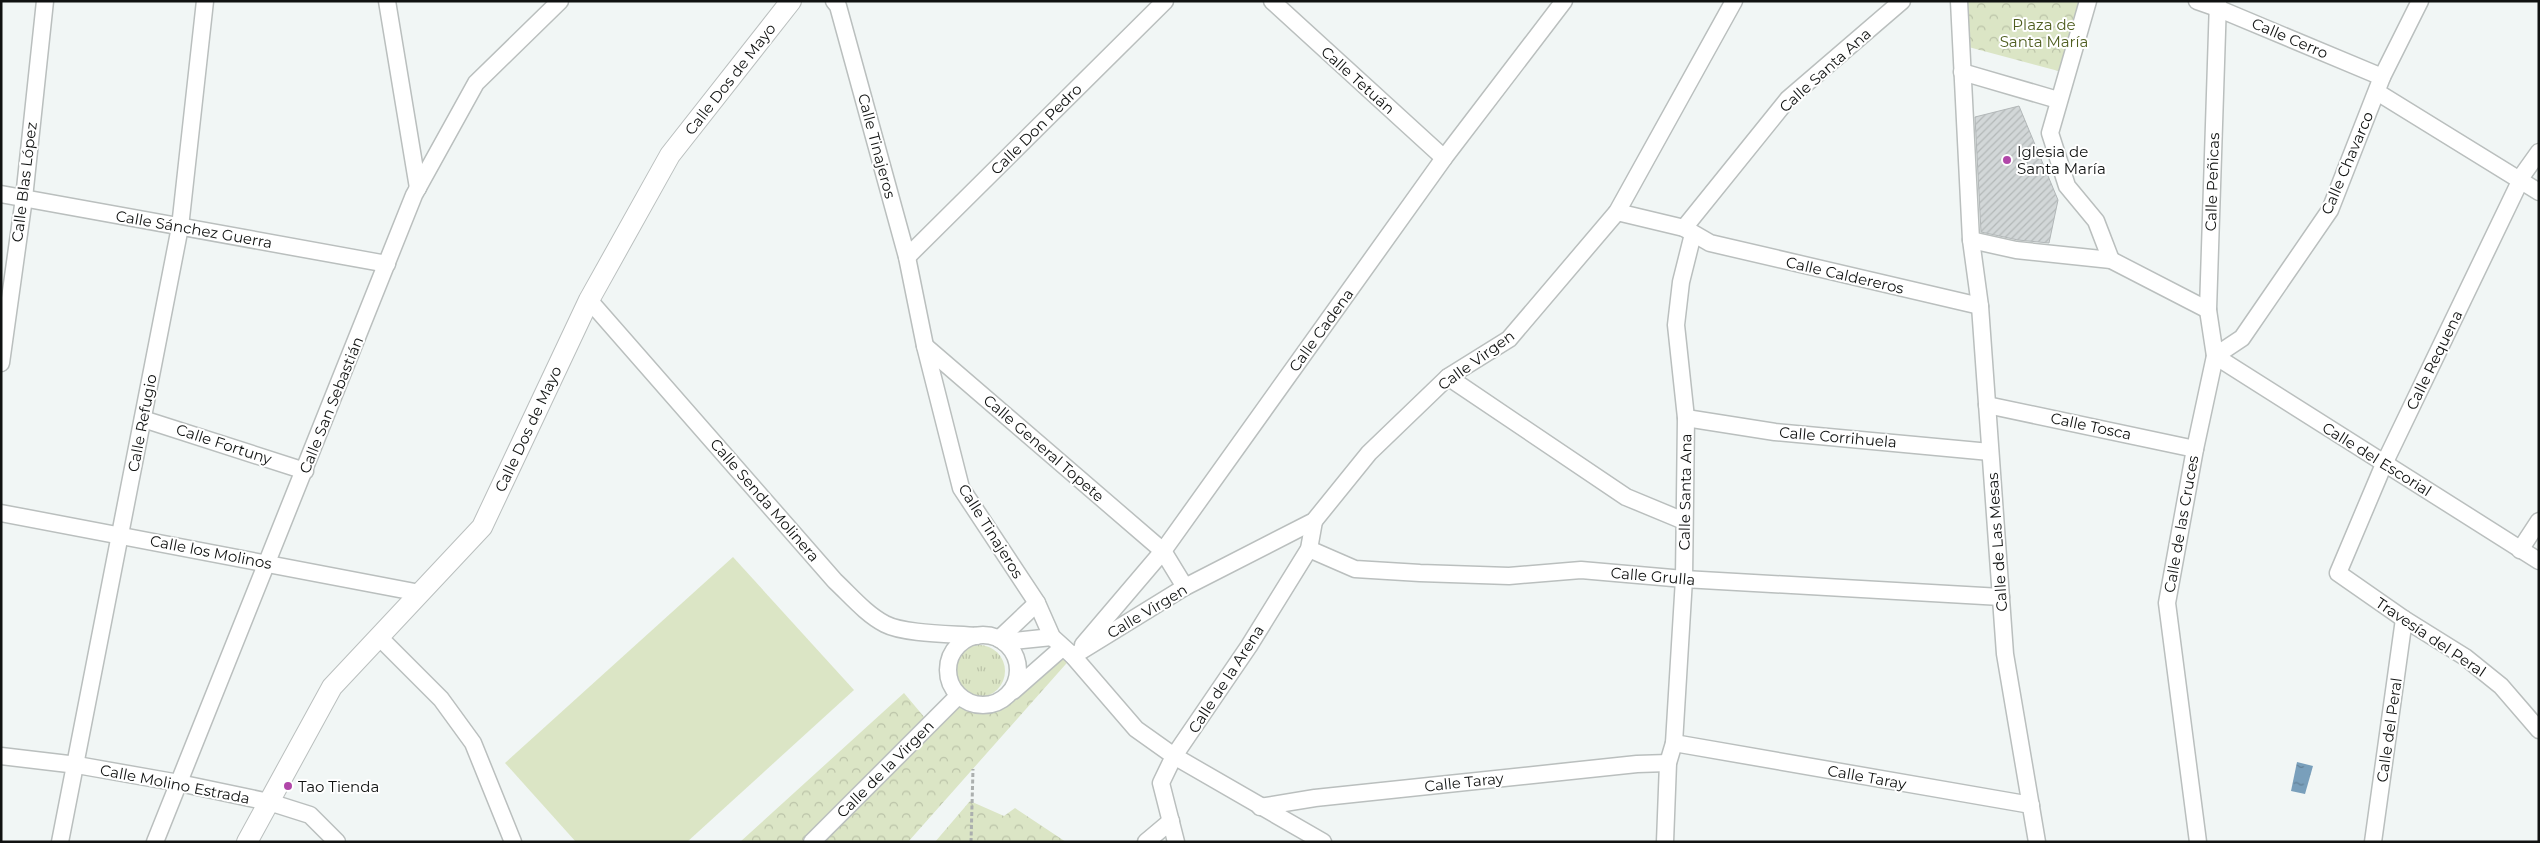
<svg xmlns="http://www.w3.org/2000/svg" width="2540" height="843" font-family="Montserrat,sans-serif">
<style>
.grass{fill:url(#grass-tufts)}
.park{fill:url(#park-crowns)}
.pitch{fill:#dbe5c5}
.water{fill:url(#water-ripples)}
.building{fill:url(#building-hatch);stroke:#b2b7b8}
.lines{fill:none;stroke-linecap:round;stroke-linejoin:round}
.minor-casing{stroke:#babfbe;stroke-width:19}
.tertiary-casing{stroke:#babfbe;stroke-width:22}
.path{stroke:#abafae;stroke-width:3;stroke-dasharray:4 2.5;stroke-linecap:butt}
.minor{stroke:#fff;stroke-width:16}
.tertiary{stroke:#fff;stroke-width:20}
.poi-dot{fill:#b147a9;stroke:#fff;stroke-width:2}
.labels{text-anchor:middle;dominant-baseline:central;stroke-width:4;stroke-linejoin:round;paint-order:stroke}
.park-label{font-size:15px;fill:#4f5e20;stroke:#fff}
.street-label{font-size:15px;fill:#101211;stroke:#fff}
.poi-label{font-size:15px;fill:#101211;stroke:#fff;text-anchor:start}
</style>
<defs>
<pattern id="grass-tufts" width="24" height="20" patternUnits="userSpaceOnUse" patternTransform="scale(1.25)"><rect width="24" height="20" fill="#dbe5c5"/><path d="M3 7l-1-3M5 7V3M7 7l1-3M15 17l-1-3M17 17v-4M19 17l1-3" fill="none" stroke="#bbc3a8"/></pattern>
<pattern id="park-crowns" width="20" height="18" patternUnits="userSpaceOnUse" patternTransform="scale(1.25)"><rect width="20" height="18" fill="#dbe5c5"/><path d="M2 6a3 3 0 1 1 6 0M12 15a3 3 0 1 1 6 0" fill="none" stroke="#bbc3a8"/></pattern>
<pattern id="water-ripples" width="26" height="14" patternUnits="userSpaceOnUse" patternTransform="scale(1.25)"><rect width="26" height="14" fill="#799fbb"/><path d="M2 4q2-2 4 0t4 0M15 11q2-2 4 0t4 0" fill="none" stroke="#628097"/></pattern>
<pattern id="building-hatch" width="6" height="6" patternUnits="userSpaceOnUse" patternTransform="scale(1.25)"><rect width="6" height="6" fill="#d2d7d8"/><path d="M-1 1l2-2M0 6l6-6M5 7l2-2" fill="none" stroke="#b3b8b8"/></pattern>
</defs>
<rect width="100%" height="100%" fill="#f1f6f5"/>
<circle class="grass" cx="979" cy="671" r="26"/>
<g class="park">
<polygon points="1959,1 2088,1 2066,73 1961,45"/>
<path d="M1062,648L1073,656L908,842H740L904,693L930,724L958,696C967,701 974,706 984,706C1006,706 1045,663 1062,648Z"/>
<polygon points="970,801 1004,816 1015,808 1066,842 935,842"/>
</g>
<polygon class="pitch" points="733,557 854,690 687,842 576,842 505,763"/>
<polygon class="water" points="2297,762 2313,766 2305,794 2291,791"/>
<polygon class="building" points="2019,106 2058,200 2049,243 2018,240 1981,232 1975,117"/>
<g class="lines">
<defs>
<g id="minor">
<polyline points="387,1 418,188"/>
<polyline points="834,1 838,6 907,257 925,346 961,488 1037,603 1052,637 1073,656 1136,729 1174,756 1323,842"/>
<polyline points="1272,1 1444,158"/>
<polyline points="1902,1 1788,99 1684,228 1710,243 1980,306"/>
<polyline points="1959,1 1971,240 1980,306 2005,654 2037,842"/>
<polyline points="2088,1 2050,133 2067,186 2096,221 2111,260"/>
<polyline points="2197,1 2217,8 2382,77"/>
<polyline points="1962,72 2058,100"/>
<polyline points="2377,92 2539,192"/>
<polyline points="2539,152 2524,173 2384,464 2338,573 2404,619 2465,657 2501,686 2539,730"/>
<polyline points="1,194 387,264"/>
<polyline points="1617,212 1684,228"/>
<polyline points="1971,240 2016,250 2111,260 2208,310"/>
<polyline points="907,257 1165,1"/>
<path d="M589,300L835,581C851,596 866,614 885,624C904,634 953,634 976,636"/>
<polyline points="925,346 1163,551 1185,587"/>
<polyline points="2215,356 2242,338 2330,210 2382,77 2420,1"/>
<polyline points="2215,356 2539,561"/>
<polyline points="1,363 24,198 45,1"/>
<polyline points="1448,377 1626,497 1684,521"/>
<polyline points="1987,405 2195,449"/>
<polyline points="1686,418 1775,432 1990,452"/>
<polyline points="143,419 305,471"/>
<polyline points="1,513 420,593"/>
<polyline points="1309,549 1355,569 1420,573 1509,576 1581,570 1684,579 2001,597"/>
<polyline points="2520,550 2539,521"/>
<circle cx="983" cy="670" r="35"/>
<polyline points="379,637 441,699 473,743 513,842"/>
<polyline points="999,639 1037,603"/>
<polyline points="1004,642 1052,637"/>
<polyline points="1083,645 1163,551 1444,158 1564,1"/>
<polyline points="1073,656 1185,587 1314,521 1369,453 1448,377 1509,339 1617,212 1734,1"/>
<polyline points="1013,691 1062,648"/>
<polyline points="1674,743 2031,805"/>
<polyline points="1,756 77,765 179,783 269,802 310,815 337,842"/>
<polyline points="1260,807 1315,798 1637,764 1668,763"/>
<polyline points="60,842 180,227 205,1"/>
<polyline points="155,842 414,195 476,83 560,1"/>
<polyline points="812,842 958,696"/>
<polyline points="1146,842 1171,821"/>
<polyline points="1176,842 1161,783 1174,756 1249,646 1309,549 1314,521"/>
<polyline points="1665,842 1668,763 1674,743 1684,579 1686,418 1676,325 1681,282 1693,234"/>
<polyline points="2198,842 2167,603 2195,449 2215,356 2208,310 2218,1"/>
<polyline points="2373,842 2404,619"/>
</g>
<polyline id="tertiary" points="247,842 332,687 482,527 589,300 670,155 791,1"/>
</defs>
<use href="#minor" class="minor-casing"/>
<use href="#tertiary" class="tertiary-casing"/>
<polyline class="path" points="971,842 973,769"/>
<use href="#minor" class="minor"/>
<use href="#tertiary" class="tertiary"/>
</g>
<g class="poi-dot">
<circle cx="2007" cy="160" r="5"/>
<circle cx="288" cy="786" r="5"/>
</g>
<g class="labels">
<g class="park-label">
<text x="2044" y="24">Plaza de<tspan x="2044" dy="17">Santa María</tspan></text>
</g>
<g class="street-label">
<text transform="translate(2290 38) rotate(23)">Calle Cerro</text>
<text transform="translate(1825 70) rotate(-42)">Calle Santa Ana</text>
<text transform="translate(730 79) rotate(-52)">Calle Dos de Mayo</text>
<text transform="translate(1358 80) rotate(42)">Calle Tetuán</text>
<text transform="translate(1036 129) rotate(-45)">Calle Don Pedro</text>
<text transform="translate(877 146) rotate(75)">Calle Tinajeros</text>
<text transform="translate(2347 163) rotate(-67)">Calle Chavarco</text>
<text transform="translate(24 182) rotate(-83)">Calle Blas López</text>
<text transform="translate(2212 182) rotate(-88)">Calle Peñicas</text>
<text transform="translate(194 229) rotate(10)">Calle Sánchez Guerra</text>
<text transform="translate(1845 275) rotate(13)">Calle Caldereros</text>
<text transform="translate(1321 330) rotate(-54)">Calle Cadena</text>
<text transform="translate(1476 360) rotate(-36)">Calle Virgen</text>
<text transform="translate(2434 360) rotate(-64)">Calle Requena</text>
<text transform="translate(331 405) rotate(-68)">Calle San Sebastián</text>
<text transform="translate(142 423) rotate(-79)">Calle Refugio</text>
<text transform="translate(2091 426) rotate(12)">Calle Tosca</text>
<text transform="translate(528 429) rotate(-65)">Calle Dos de Mayo</text>
<text transform="translate(1838 437) rotate(5)">Calle Corrihuela</text>
<text transform="translate(224 444) rotate(18)">Calle Fortuny</text>
<text transform="translate(1044 448) rotate(41)">Calle General Topete</text>
<text transform="translate(2377 459) rotate(32)">Calle del Escorial</text>
<text transform="translate(1685 492) rotate(-89)">Calle Santa Ana</text>
<text transform="translate(765 500) rotate(49)">Calle Senda Molinera</text>
<text transform="translate(2181 524) rotate(-80)">Calle de las Cruces</text>
<text transform="translate(991 531) rotate(58)">Calle Tinajeros</text>
<text transform="translate(1997 542) rotate(-94)">Calle de Las Mesas</text>
<text transform="translate(211 552) rotate(11)">Calle los Molinos</text>
<text transform="translate(1653 576) rotate(5)">Calle Grulla</text>
<text transform="translate(1147 611) rotate(-31)">Calle Virgen</text>
<text transform="translate(2431 637) rotate(34)">Travesía del Peral</text>
<text transform="translate(1226 679) rotate(-57)">Calle de la Arena</text>
<text transform="translate(2389 730) rotate(-82)">Calle del Peral</text>
<text transform="translate(885 769) rotate(-45)">Calle de la Virgen</text>
<text transform="translate(1867 777) rotate(10)">Calle Taray</text>
<text transform="translate(1464 782) rotate(-6)">Calle Taray</text>
<text transform="translate(175 784) rotate(11)">Calle Molino Estrada</text>
</g>
<g class="poi-label">
<text x="2017" y="151">Iglesia de<tspan x="2017" dy="17">Santa María</tspan></text>
<text x="298" y="786">Tao Tienda</text>
</g>
</g>
<rect width="2540" height="843" fill="none" stroke="#101211" stroke-width="5"/>
</svg>
